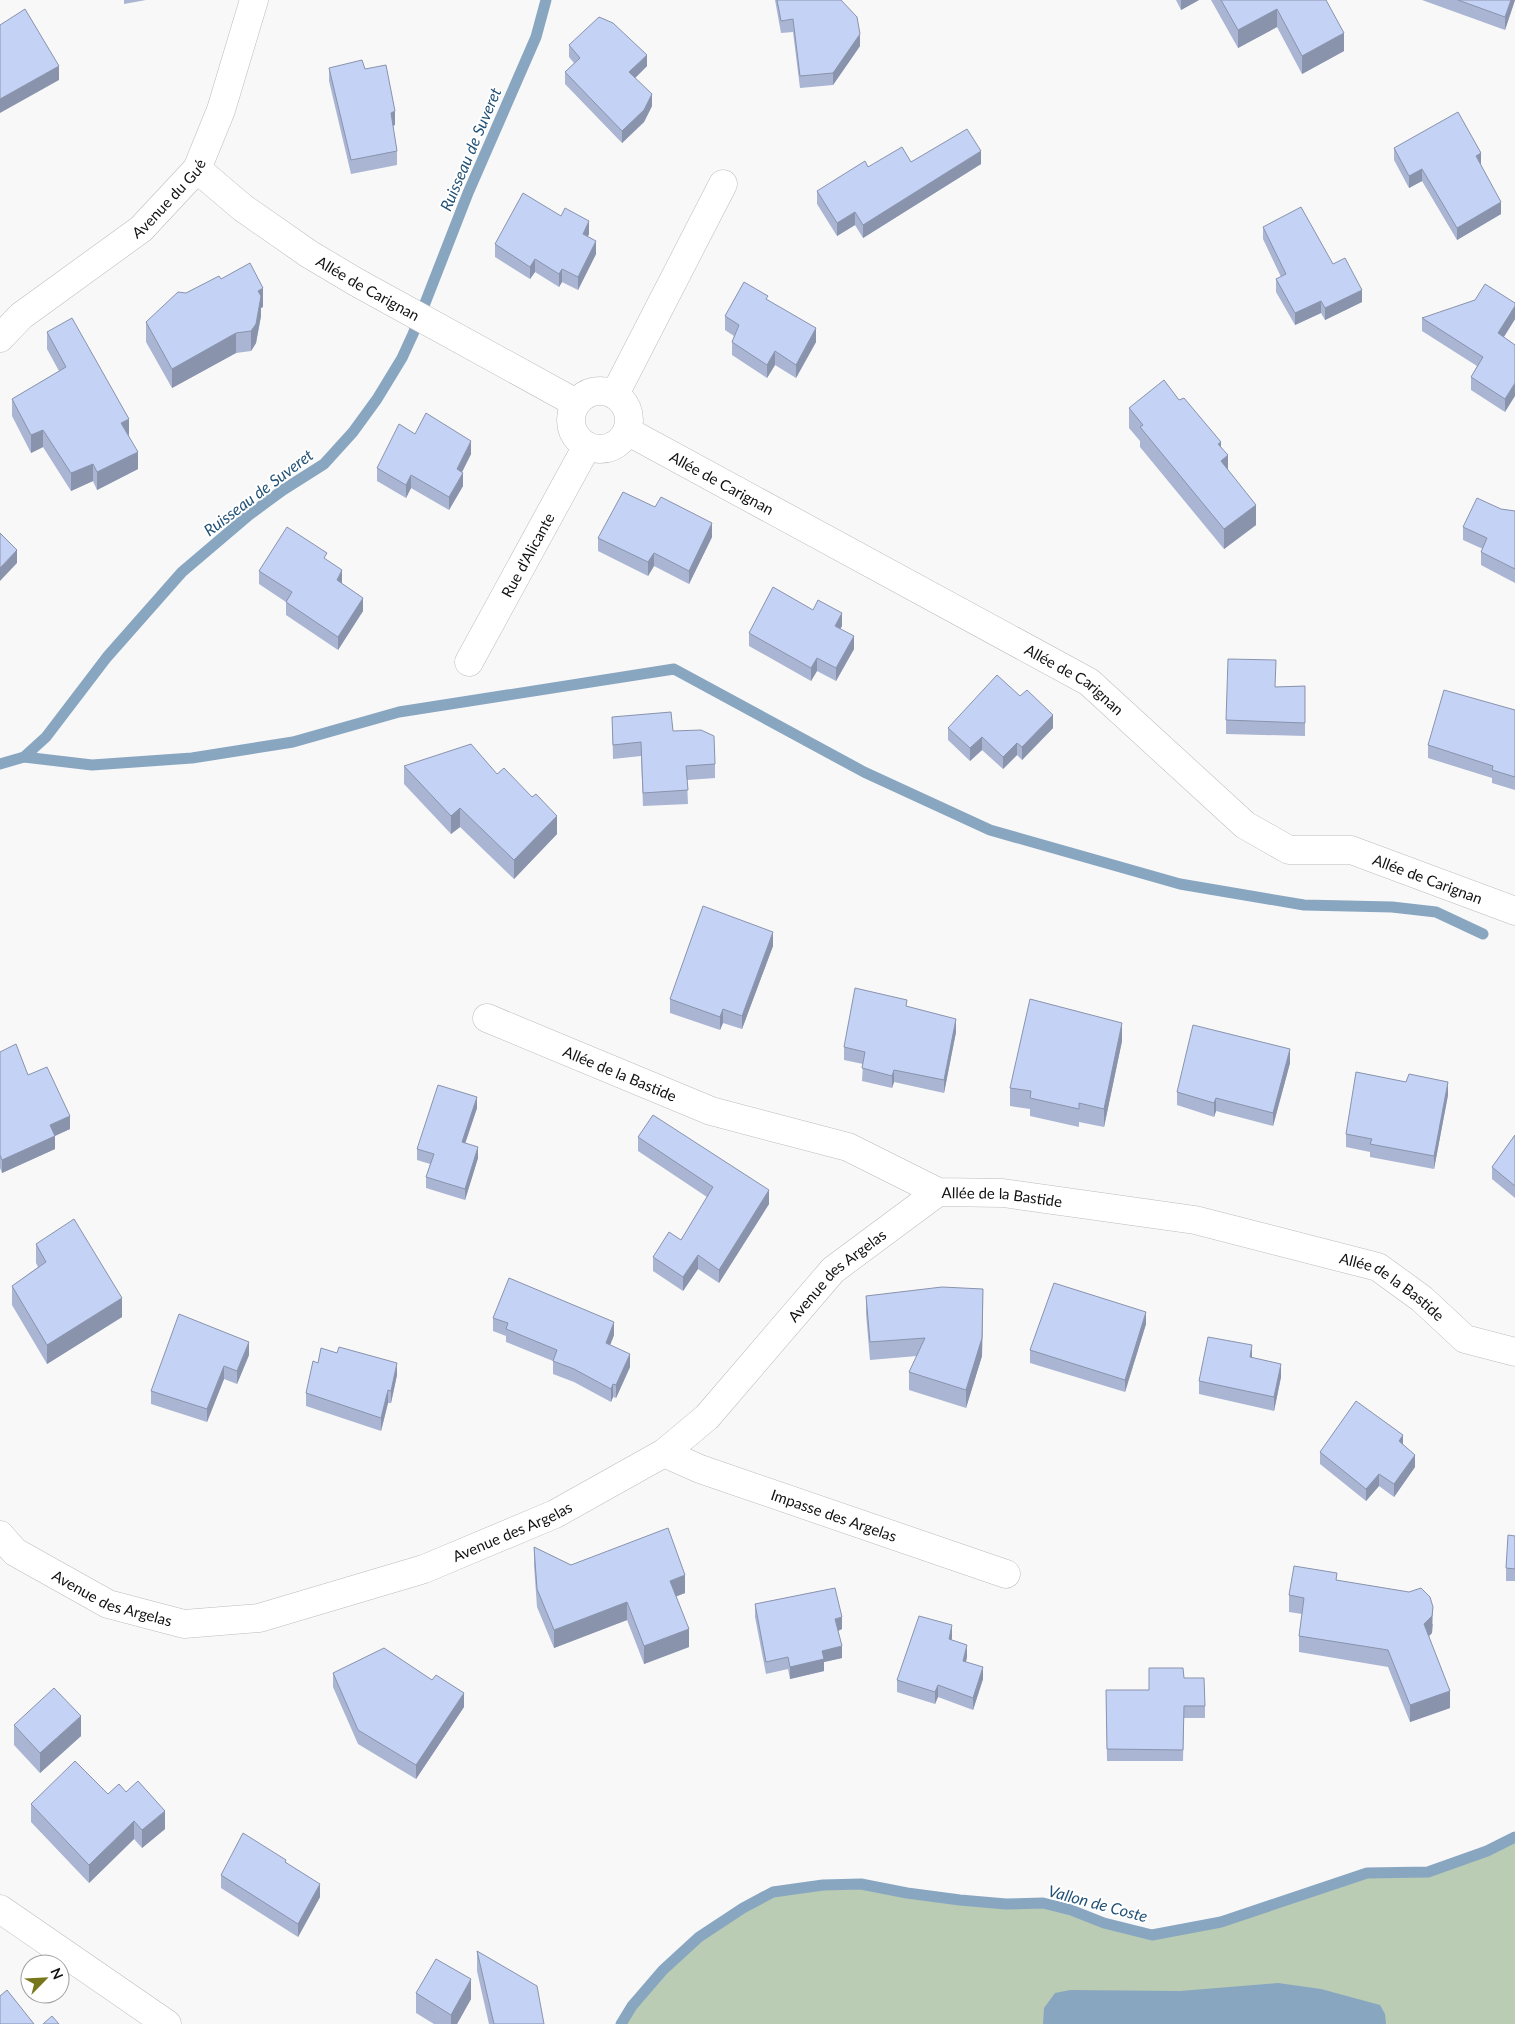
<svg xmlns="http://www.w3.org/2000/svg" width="1515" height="2024" font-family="Lato,sans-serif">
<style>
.green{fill:#baccb4}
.water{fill:#89a6c1}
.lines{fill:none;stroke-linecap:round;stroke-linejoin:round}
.stream{stroke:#89a6c1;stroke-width:11}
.minor-casing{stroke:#bcbcbd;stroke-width:29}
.minor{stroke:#fff;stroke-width:28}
.wall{fill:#a9b5d3}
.shaded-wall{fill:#8993ac}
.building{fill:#c4d2f5;stroke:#8993ac}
.labels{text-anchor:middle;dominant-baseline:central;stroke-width:4;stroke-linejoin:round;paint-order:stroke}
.street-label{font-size:15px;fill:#111112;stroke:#fff}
.water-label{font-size:16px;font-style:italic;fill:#235277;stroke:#fff}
</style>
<rect width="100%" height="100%" fill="#f8f8f9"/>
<polygon class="green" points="1515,1837 1515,2024 621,2024 632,2006 663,1970 699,1937 743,1908 773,1892 823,1885 861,1884 907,1893 960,1900 1006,1904 1043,1903 1071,1910 1105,1923 1152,1935 1221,1922 1367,1873 1428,1872 1487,1851"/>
<polygon class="water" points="1278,1983 1321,1989 1380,2005 1385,2014 1386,2024 1043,2024 1044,2008 1055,1993 1070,1990 1180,1991"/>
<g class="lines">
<g class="stream">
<polyline points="24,757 92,765 192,758 293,742 399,712 674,669 864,772 990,830 1180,884 1304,905 1392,907 1436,912 1483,934"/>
<polyline points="0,764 24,757 46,737 107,657 182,572 249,515 283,490 324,464 353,432 377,399 402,358 413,334 468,193 536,37 546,0"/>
<polyline points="621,2024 632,2006 663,1970 699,1937 743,1908 773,1892 823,1885 861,1884 907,1893 960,1900 1006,1904 1043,1903 1071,1910 1104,1923 1152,1935 1221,1922 1367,1873 1428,1872 1487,1851 1515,1837"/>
</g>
<defs>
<g id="minor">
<path id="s1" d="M197,169L243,208L309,254L356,282L576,403"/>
<path id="s2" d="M0,338L21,316L141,229L197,169L221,110L254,0"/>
<circle cx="600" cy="420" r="29"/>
<polyline points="615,394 723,184"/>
<path id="s3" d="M627,431L1089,682L1245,825L1289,850H1351L1515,911"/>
<path id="s4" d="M469,662L587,446"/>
<path id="s5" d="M487,1018L711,1111L848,1147L938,1192L1003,1193L1195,1220L1378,1267L1422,1299L1465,1339L1515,1352"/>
<path id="s6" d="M664,1453L700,1469L1006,1574"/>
<path id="s7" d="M0,1535L15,1552L108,1604L184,1624L259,1618L424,1569L555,1514L664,1453L707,1417L833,1270L938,1192"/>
<polyline points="0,1909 167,2024"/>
</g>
</defs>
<use href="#minor" class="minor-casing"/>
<use href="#minor" class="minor"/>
</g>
<g class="wall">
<polygon points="124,0 146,0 124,4"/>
<polygon points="775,0 841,0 860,46 833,85 800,88 793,32 781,33"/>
<polygon points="1176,0 1199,0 1181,10"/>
<polygon points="1211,0 1326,0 1344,51 1302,74 1277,27 1238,48"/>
<polygon points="1422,0 1515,0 1505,30"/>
<polygon points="569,45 647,66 635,78 652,106 644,122 622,143 565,84 565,72 574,63 569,57"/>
<polygon points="329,68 365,69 395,125 393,126 397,151 397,165 351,174 329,81"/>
<polygon points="1394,148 1481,165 1501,214 1457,240 1422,181 1409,188 1394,160"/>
<polygon points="911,162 981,164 863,238 855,225 837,236 817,204 817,191 868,167"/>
<polygon points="1263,227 1333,264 1362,302 1325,320 1321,313 1295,325 1276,292 1276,279 1281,277 1263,239"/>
<polygon points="589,234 588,236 596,254 578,290 562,282 559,287 535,272 530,279 495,257 495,244"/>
<polygon points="221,279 263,307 261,308 261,316 256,343 251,351 236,353 172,388 146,342 146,322 186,293"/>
<polygon points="768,300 816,342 796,378 775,365 767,378 732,355 732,342 734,336 725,330 725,316"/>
<polygon points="1515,303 1515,319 1504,337 1515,345 1505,412 1471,390 1471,377 1477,366 1422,331 1422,318"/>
<polygon points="47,332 129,437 138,469 97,490 93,481 71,491 43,447 31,453 12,416 12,399 59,371 47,349"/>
<polygon points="1179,400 1221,447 1228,470 1256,525 1224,549 1140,447 1140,441 1129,428 1129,408"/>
<polygon points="415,434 471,454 462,472 463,486 449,510 411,488 406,498 377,481 377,468"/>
<polygon points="1501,509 1515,511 1515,583 1481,565 1481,552 1483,549 1463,540 1463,527"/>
<polygon points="712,537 689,584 654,566 648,576 598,551 598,538"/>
<polygon points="327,560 342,584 363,611 338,650 286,615 286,602 259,584 259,571"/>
<polygon points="842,626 840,629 854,649 836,681 817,671 811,681 749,646 749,633"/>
<polygon points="1305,686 1305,736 1226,734 1226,720 1275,687"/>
<polygon points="1515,710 1515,790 1492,783 1492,778 1428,758 1428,745"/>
<polygon points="612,717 673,731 715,764 715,778 687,780 688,804 643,806 641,756 613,759"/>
<polygon points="948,728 1053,728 1022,760 1017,755 1003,769 982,750 970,761 948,740"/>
<polygon points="404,766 497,774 557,834 514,879 460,827 451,834 404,784"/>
<polygon points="773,946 742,1029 723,1023 720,1030 670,1013 670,999"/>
<polygon points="907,1006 956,1032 944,1093 894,1082 892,1088 862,1081 863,1064 844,1060 844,1047"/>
<polygon points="1122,1041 1104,1127 1079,1122 1079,1127 1030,1116 1030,1109 1010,1106 1010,1088"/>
<polygon points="0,1052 28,1075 70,1129 55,1136 55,1149 2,1173 0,1168"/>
<polygon points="1290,1063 1273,1126 1216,1111 1214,1117 1177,1105 1177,1092"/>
<polygon points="1448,1095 1434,1169 1370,1157 1370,1152 1346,1147 1346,1134"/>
<polygon points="477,1108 465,1143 478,1158 465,1200 426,1188 426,1177 430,1164 417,1160 417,1149"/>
<polygon points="1515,1135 1515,1198 1492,1179 1492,1167"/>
<polygon points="638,1137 769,1204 719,1283 698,1269 683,1291 653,1271 653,1257 681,1240 707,1197 638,1151"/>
<polygon points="36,1244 122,1317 47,1364 12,1305 12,1286 38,1267 36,1263"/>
<polygon points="866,1296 983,1307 982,1356 966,1408 909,1390 909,1372 917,1356 870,1360 866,1314"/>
<polygon points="493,1318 614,1335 610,1345 630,1367 616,1398 613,1397 611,1402 574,1382 553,1374 553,1361 506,1342 506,1336 493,1331"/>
<polygon points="1146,1324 1125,1392 1030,1363 1030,1350"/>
<polygon points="249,1355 237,1384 224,1379 207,1422 151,1404 151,1391"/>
<polygon points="318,1363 397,1375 391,1403 388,1403 381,1431 306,1406 306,1393"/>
<polygon points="1281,1377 1274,1411 1199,1394 1199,1381"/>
<polygon points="1403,1444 1415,1467 1394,1497 1379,1486 1366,1501 1320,1464 1320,1452"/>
<polygon points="1515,1536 1515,1581 1506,1581 1506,1568"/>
<polygon points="534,1547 571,1565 685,1593 676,1596 689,1647 644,1664 627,1620 554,1648 537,1607 534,1565"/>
<polygon points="1337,1580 1433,1624 1432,1633 1429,1636 1450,1708 1410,1722 1388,1667 1299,1652 1299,1636 1302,1614 1289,1612 1289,1595"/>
<polygon points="755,1604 842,1629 838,1631 842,1658 824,1662 824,1671 790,1679 788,1669 766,1674 755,1617"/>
<polygon points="952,1637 952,1640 967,1657 966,1662 983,1679 973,1710 938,1697 935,1704 897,1692 897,1680"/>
<polygon points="333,1673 464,1707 416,1779 358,1744 333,1687"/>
<polygon points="1184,1678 1205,1706 1205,1718 1184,1718 1183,1761 1107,1761 1106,1690 1149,1690"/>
<polygon points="14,1725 81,1736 40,1773 14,1745"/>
<polygon points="126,1792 165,1829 142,1848 134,1839 89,1883 31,1822 31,1804"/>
<polygon points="286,1862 320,1897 298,1937 221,1888 221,1875"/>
<polygon points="477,1951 544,2024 489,2024 477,1971"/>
<polygon points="416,1993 471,1999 457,2024 434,2024 416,2013"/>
</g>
<g class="shaded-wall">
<polygon points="1181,0 1199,0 1181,10"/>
<polygon points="1511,0 1515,0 1505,30 1505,17"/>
<polygon points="1277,9 1277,27 1238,48 1238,30"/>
<polygon points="1344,33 1344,51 1302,74 1302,56"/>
<polygon points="860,34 860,46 833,85 833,73"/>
<polygon points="647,55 647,66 629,84 629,72"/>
<polygon points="59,66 59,80 0,113 0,99"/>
<polygon points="652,94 652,106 644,122 622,143 622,131"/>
<polygon points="395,111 395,125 391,126 391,113"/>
<polygon points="981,151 981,164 863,238 863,225"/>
<polygon points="1481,153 1481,165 1476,156"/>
<polygon points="1422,169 1422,181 1409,188 1409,176"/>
<polygon points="1501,202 1501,214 1457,240 1457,228"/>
<polygon points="855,212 855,225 837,236 837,223"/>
<polygon points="589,221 589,234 583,246 583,234"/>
<polygon points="596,241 596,254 578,290 578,277"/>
<polygon points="535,259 535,272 530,279 530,267"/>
<polygon points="562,269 562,282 559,287 559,274"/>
<polygon points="263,288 263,307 261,308 261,316 256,343 251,351 251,331 258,291"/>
<polygon points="1362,290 1362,302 1325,320 1325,308"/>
<polygon points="1321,301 1321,313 1295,325 1295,313"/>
<polygon points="1515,306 1515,319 1498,346 1498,333"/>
<polygon points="816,328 816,342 796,378 796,365"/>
<polygon points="236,333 236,353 172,388 172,369"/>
<polygon points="775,351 775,365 767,378 767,365"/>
<polygon points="1515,383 1515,396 1505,412 1505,399"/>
<polygon points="129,419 129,437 121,423"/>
<polygon points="43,430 43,447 31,453 31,435"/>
<polygon points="471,441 471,454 457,482 457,469"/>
<polygon points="1221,442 1221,461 1228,455 1228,475 1221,481 1218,444"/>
<polygon points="138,452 138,469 97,490 97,472"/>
<polygon points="93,464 93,481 71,491 71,473"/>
<polygon points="463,473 463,486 449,510 449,497"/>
<polygon points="411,475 411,488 406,498 406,485"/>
<polygon points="1256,505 1256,525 1224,549 1224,529"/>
<polygon points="712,523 712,537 689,584 689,571"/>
<polygon points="17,550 17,563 0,581 0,568"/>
<polygon points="654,553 654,566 648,576 648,562"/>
<polygon points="342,570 342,584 337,580"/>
<polygon points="363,598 363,611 338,650 338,637"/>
<polygon points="842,613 842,626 835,639 835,626"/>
<polygon points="854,636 854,649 836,681 836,668"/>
<polygon points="817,658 817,671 811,681 811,668"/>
<polygon points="1053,715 1053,728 1022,760 1022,747"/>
<polygon points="982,737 982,750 970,761 970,748"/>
<polygon points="1017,743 1017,755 1003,769 1003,757"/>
<polygon points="460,808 460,827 451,834 451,816"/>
<polygon points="557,816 557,834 514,879 514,860"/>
<polygon points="773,932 773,946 742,1029 742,1016"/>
<polygon points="723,1009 723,1023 720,1030 720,1017"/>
<polygon points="956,1019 956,1032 944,1093 944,1080"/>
<polygon points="1122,1023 1122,1041 1104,1127 1104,1109"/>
<polygon points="1290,1049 1290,1063 1273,1126 1273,1113"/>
<polygon points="894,1070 894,1082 892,1088 892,1076"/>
<polygon points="1448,1082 1448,1095 1434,1169 1434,1156"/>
<polygon points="477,1097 477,1108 462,1153 462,1142"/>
<polygon points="1216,1098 1216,1111 1214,1117 1214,1103"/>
<polygon points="70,1116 70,1129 50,1138 50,1125"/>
<polygon points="55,1136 55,1149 2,1173 2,1160"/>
<polygon points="478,1147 478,1158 465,1200 465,1189"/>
<polygon points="769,1190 769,1204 719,1283 719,1270"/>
<polygon points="698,1255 698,1269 683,1291 683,1277"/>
<polygon points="983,1289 982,1356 966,1408 966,1390"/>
<polygon points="122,1298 122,1317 47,1364 47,1345"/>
<polygon points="1146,1312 1146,1324 1125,1392 1125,1380"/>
<polygon points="614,1322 614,1335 606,1356 606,1343"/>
<polygon points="249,1342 249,1355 237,1384 237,1371"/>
<polygon points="1252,1345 1252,1359 1250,1357"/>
<polygon points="630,1354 630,1367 616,1398 616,1385"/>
<polygon points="397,1363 397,1375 391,1403 391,1391"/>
<polygon points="1281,1364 1281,1377 1274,1411 1274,1397"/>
<polygon points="224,1366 224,1379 207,1422 207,1409"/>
<polygon points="613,1384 613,1397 611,1402 611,1389"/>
<polygon points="388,1390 388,1403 381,1431 381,1418"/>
<polygon points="1403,1435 1403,1448 1399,1441"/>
<polygon points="1415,1455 1415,1467 1394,1497 1394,1484"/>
<polygon points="1379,1474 1379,1486 1366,1501 1366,1489"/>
<polygon points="685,1575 685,1593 670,1599 670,1581"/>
<polygon points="627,1602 627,1620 554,1648 554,1630"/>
<polygon points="1433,1607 1432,1633 1424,1641 1424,1624"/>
<polygon points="842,1617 842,1629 835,1632 835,1619"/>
<polygon points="952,1625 952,1637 949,1651 949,1639"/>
<polygon points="689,1629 689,1647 644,1664 644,1646"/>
<polygon points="967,1645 967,1657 963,1673 963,1661"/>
<polygon points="842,1646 842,1658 824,1662 824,1671 790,1679 790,1667 822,1651"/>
<polygon points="983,1667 983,1679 973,1710 973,1698"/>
<polygon points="938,1685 938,1697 935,1704 935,1692"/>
<polygon points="1450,1691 1450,1708 1410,1722 1410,1705"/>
<polygon points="464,1693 464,1707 416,1779 416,1765"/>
<polygon points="81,1716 81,1736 40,1773 40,1753"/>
<polygon points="165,1811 165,1829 142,1848 142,1830"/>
<polygon points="134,1821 134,1839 89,1883 89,1865"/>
<polygon points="320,1884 320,1897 298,1937 298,1924"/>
<polygon points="471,1979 471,1999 457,2024 451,2024 451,2015"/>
</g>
<g class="building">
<polygon points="777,0 841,0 857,17 860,34 833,73 800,76 793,19 781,21"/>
<polygon points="1221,0 1326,0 1344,33 1302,56 1277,9 1238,30"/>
<polygon points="1458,0 1511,0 1505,17"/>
<polygon points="25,9 59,66 0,99 0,25"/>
<polygon points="599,17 613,23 647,55 629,72 652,94 644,110 622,131 565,72 580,58 569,45"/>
<polygon points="362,60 365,69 386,65 395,111 391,113 397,151 351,160 329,68"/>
<polygon points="1458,112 1481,153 1476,156 1501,202 1457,228 1422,169 1409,176 1394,148"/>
<polygon points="967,129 981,151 863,225 855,212 837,223 817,191 865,161 868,167 902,147 911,162"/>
<polygon points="523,193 561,216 565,208 589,221 583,234 596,241 578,277 562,269 559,274 535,259 530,267 495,244"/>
<polygon points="1301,207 1333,264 1345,258 1362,290 1325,308 1321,301 1295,313 1276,279 1286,274 1263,227"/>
<polygon points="250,263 263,288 258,291 261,296 256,324 251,331 236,333 172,369 146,322 178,292 186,293 219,276 221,279"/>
<polygon points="744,282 768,296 766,299 816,328 796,365 775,351 767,365 732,342 739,325 725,316"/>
<polygon points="1485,284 1515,303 1515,306 1498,333 1515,345 1515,383 1505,399 1471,377 1483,357 1422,318 1475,300"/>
<polygon points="72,318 129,419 121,423 138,452 97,472 93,464 71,473 43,430 31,435 12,399 66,367 47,332"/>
<polygon points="1164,380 1179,400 1184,398 1221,442 1218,444 1228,455 1221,461 1256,505 1224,529 1140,427 1143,425 1129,408"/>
<polygon points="426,413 471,441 457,469 463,473 449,497 411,475 406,485 377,468 399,424 415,434"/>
<polygon points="623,492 655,507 661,497 712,523 689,571 654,553 648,562 598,538"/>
<polygon points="1477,498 1501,509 1515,511 1515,569 1481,552 1487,538 1463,527"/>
<polygon points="287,527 327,553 324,558 342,570 337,580 363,598 338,637 286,602 292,592 259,571"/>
<polygon points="0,533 17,550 0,568"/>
<polygon points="773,587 813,610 818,600 842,613 835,626 854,636 836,668 817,658 811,668 749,633"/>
<polygon points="1228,659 1276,660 1275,687 1305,686 1305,723 1226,720"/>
<polygon points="997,675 1020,696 1027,690 1053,715 1022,747 1017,743 1003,757 982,737 970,748 948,728"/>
<polygon points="1444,690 1515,710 1515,777 1492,770 1493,766 1428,745"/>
<polygon points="671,712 673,731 701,730 714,736 715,764 686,766 688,790 643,793 641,742 613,745 612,717"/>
<polygon points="471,744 497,774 504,768 532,797 536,794 557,816 514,860 460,808 451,816 404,766"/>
<polygon points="703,906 773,932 742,1016 723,1009 720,1017 670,999"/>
<polygon points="855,988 907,1000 906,1006 956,1019 944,1080 894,1070 892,1076 862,1068 865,1052 844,1047"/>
<polygon points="1030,999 1122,1023 1104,1109 1079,1103 1079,1109 1030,1098 1031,1091 1010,1088"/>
<polygon points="1193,1025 1290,1049 1273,1113 1216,1098 1214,1103 1177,1092"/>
<polygon points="16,1044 28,1075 47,1067 70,1116 50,1125 55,1136 2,1160 0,1155 0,1052"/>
<polygon points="1356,1072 1406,1082 1409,1074 1448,1082 1434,1156 1370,1144 1372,1139 1346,1134"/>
<polygon points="438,1085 477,1097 462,1142 478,1147 465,1189 426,1177 434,1154 417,1149"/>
<polygon points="653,1115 769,1190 719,1270 698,1255 683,1277 653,1257 669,1232 681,1240 713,1187 638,1137"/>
<polygon points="1515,1135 1515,1186 1492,1167"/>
<polygon points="74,1219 122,1298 47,1345 12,1286 46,1262 36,1244"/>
<polygon points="509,1278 614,1322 606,1343 630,1354 616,1385 613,1384 611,1389 574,1369 553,1361 557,1350 506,1329 508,1323 493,1318"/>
<polygon points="1054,1283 1146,1312 1125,1380 1030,1350"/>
<polygon points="942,1287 983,1289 982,1338 966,1390 909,1372 925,1338 870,1342 866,1296"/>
<polygon points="179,1314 249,1342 237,1371 224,1366 207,1409 151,1391"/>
<polygon points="1208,1337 1252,1345 1250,1357 1281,1364 1274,1397 1199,1381"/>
<polygon points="339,1347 397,1363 391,1391 388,1390 381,1418 306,1393 313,1361 318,1363 321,1348 337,1353"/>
<polygon points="1356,1401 1403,1435 1399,1441 1415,1455 1394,1484 1379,1474 1366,1489 1320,1452"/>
<polygon points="668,1528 685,1575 670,1581 689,1629 644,1646 627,1602 554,1630 537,1589 534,1547 571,1565"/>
<polygon points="1508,1535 1515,1536 1515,1569 1506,1568"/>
<polygon points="1294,1566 1337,1573 1336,1580 1409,1592 1421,1588 1430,1597 1433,1607 1432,1616 1424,1624 1450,1691 1410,1705 1388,1650 1299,1636 1304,1598 1289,1595"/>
<polygon points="835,1588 842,1617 835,1619 842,1646 822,1651 824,1659 790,1667 788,1657 766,1662 755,1604"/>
<polygon points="919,1616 952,1625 949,1639 967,1645 963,1661 983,1667 973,1698 938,1685 935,1692 897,1680"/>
<polygon points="384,1648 432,1680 436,1675 464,1693 416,1765 358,1730 333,1673"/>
<polygon points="1149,1668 1183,1668 1184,1678 1204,1678 1205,1706 1184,1706 1183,1750 1107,1749 1106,1690 1149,1690"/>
<polygon points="54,1688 81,1716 40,1753 14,1725"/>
<polygon points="75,1761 108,1794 119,1784 126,1792 138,1781 165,1811 142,1830 134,1821 89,1865 31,1804"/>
<polygon points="243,1833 286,1860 285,1862 320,1884 298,1924 221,1875"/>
<polygon points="477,1951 537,1986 544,2024 494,2024"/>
<polygon points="436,1959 471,1979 451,2015 416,1993"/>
<polygon points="7,1990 34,2024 0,2024 0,1996"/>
<polygon points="52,2016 59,2024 43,2024"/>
</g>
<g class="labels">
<g class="street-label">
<text stroke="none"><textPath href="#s2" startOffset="220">Avenue du Gué</textPath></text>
<text stroke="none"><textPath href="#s1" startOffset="209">Allée de Carignan</textPath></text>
<text stroke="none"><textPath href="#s3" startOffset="108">Allée de Carignan</textPath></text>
<text stroke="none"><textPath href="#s4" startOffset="122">Rue d'Alicante</textPath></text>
<text stroke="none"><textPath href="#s3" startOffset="512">Allée de Carignan</textPath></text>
<text stroke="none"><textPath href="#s3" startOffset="932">Allée de Carignan</textPath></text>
<text stroke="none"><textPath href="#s5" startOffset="144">Allée de la Bastide</textPath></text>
<text stroke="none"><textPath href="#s5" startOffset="549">Allée de la Bastide</textPath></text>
<text stroke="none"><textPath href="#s7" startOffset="971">Avenue des Argelas</textPath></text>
<text stroke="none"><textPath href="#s5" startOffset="954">Allée de la Bastide</textPath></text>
<text stroke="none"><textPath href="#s6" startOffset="181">Impasse des Argelas</textPath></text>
<text stroke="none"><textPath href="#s7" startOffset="551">Avenue des Argelas</textPath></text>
<text stroke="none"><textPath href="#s7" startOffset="131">Avenue des Argelas</textPath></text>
</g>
<g class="water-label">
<text transform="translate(470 149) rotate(-67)">Ruisseau de Suveret</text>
<text transform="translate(258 492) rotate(-37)">Ruisseau de Suveret</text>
<text transform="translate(1098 1903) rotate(15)">Vallon de Coste</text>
</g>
</g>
<g transform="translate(45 1979) rotate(66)"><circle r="24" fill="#ffffff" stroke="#a0a0a0"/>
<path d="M0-4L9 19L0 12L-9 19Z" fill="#78761b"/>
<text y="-8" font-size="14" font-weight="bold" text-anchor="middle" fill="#111112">N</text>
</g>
</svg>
